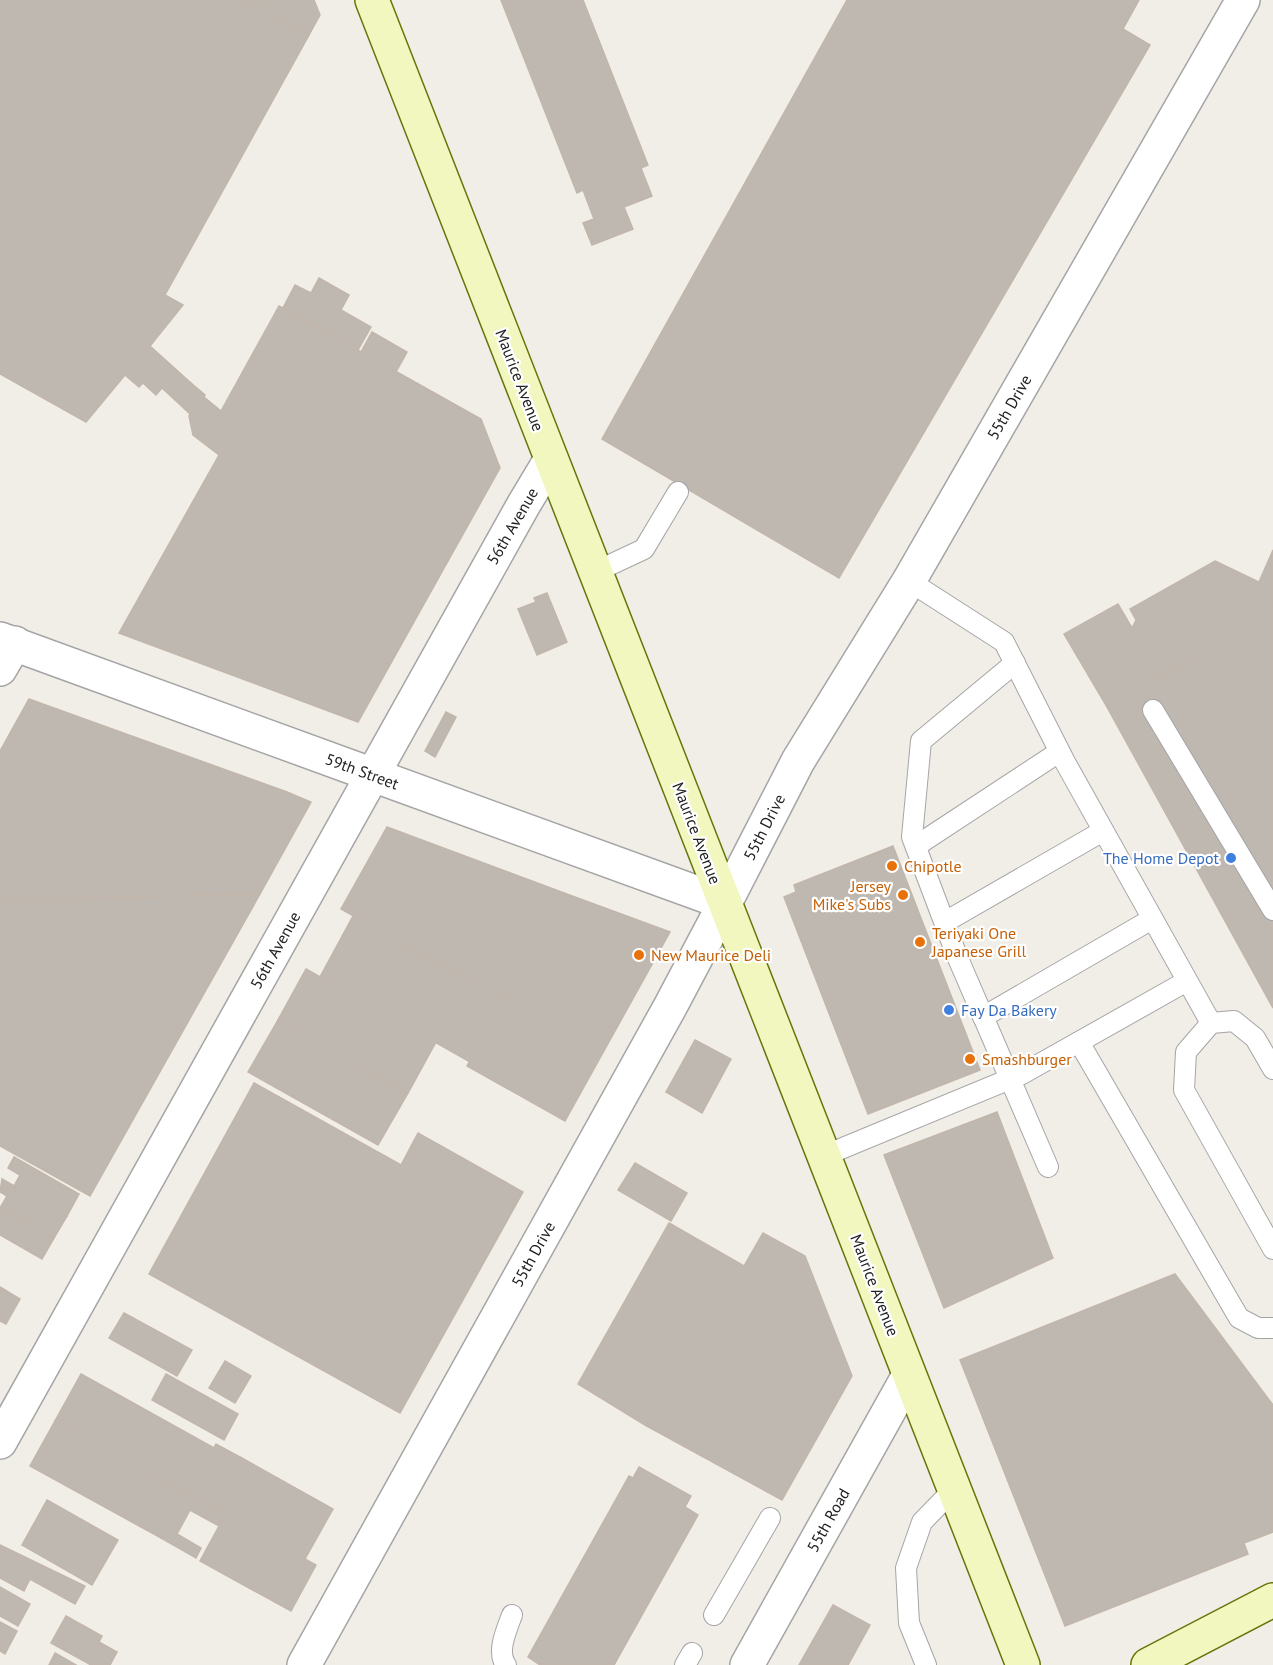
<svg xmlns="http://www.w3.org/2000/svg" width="1273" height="1665" font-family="'PT Sans',sans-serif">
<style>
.building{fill:#beb8b1;stroke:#c2b6ab;stroke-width:1.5}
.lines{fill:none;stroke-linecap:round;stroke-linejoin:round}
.service-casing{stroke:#a5a5a5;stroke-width:22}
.minor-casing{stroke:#a5a5a5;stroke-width:36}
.tertiary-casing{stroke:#a5a5a5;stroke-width:36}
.secondary-casing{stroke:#65760a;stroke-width:36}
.service{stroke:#fff;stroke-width:20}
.minor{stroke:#fff;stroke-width:33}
.tertiary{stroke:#fff;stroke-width:33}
.secondary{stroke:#f2f7c0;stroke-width:33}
.shop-dot{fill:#3f7fe0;stroke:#fff;stroke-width:2}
.food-dot{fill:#e8710a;stroke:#fff;stroke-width:2}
.labels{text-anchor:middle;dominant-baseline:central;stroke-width:4.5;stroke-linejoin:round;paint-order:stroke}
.street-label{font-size:16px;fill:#212121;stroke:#fff}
.shop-label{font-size:16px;fill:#366cbe;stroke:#fff;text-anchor:end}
.food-label{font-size:16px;fill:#c56008;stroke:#fff;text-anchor:start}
</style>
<rect width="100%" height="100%" fill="#f1eee8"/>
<g class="building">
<polygon points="0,0 247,0 309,35 165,295 183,305 150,346 191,383 175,400 162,388 156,395 143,383 139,387 125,375 86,422 0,374"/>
<polygon points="247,0 314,0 320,15 309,35"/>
<polygon points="501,0 583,0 648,165 641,168 652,196 624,207 633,229 592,245 583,223 594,219 583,190 577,193"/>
<polygon points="847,0 1139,0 1123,29 1150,45 839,578 602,439"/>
<polygon points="319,278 349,295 341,310 371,327 358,350 283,308 295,285 311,293"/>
<polygon points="279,306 481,419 500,468 358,722 119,633 219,455 193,435 189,416 190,414 175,400 191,383 205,395 204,397 221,411"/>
<polygon points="372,332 407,352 396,372 361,352"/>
<polygon points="1273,550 1273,607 1259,582"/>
<polygon points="1215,561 1259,582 1273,607 1273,612 1107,707 1064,634 1118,604 1132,628 1136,620 1130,609"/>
<polygon points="547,593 567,642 537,655 518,609 536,602 534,598"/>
<polygon points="1273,612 1273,1008 1107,707"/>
<polygon points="29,699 287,792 311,802 260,894 0,900 0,751"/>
<polygon points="446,712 456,717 435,757 425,751"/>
<polygon points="387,827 564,893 504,1000 341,909"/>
<polygon points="893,846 980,1070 868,1114 784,897 796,892 794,885"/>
<polygon points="564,893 670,932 565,1121 467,1066"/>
<polygon points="260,894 90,1196 0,1146 0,900"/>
<polygon points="353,916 504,1000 470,1062 320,977"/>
<polygon points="306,969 436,1042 408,1093 278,1020"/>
<polygon points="278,1020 408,1093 378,1145 248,1072"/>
<polygon points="695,1040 731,1059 702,1113 666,1092"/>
<polygon points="254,1083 401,1165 418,1133 523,1192 400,1413 149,1274"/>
<polygon points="997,1112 1053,1258 944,1308 884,1155"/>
<polygon points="14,1157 79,1194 67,1216 14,1186 20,1175 8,1168"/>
<polygon points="635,1163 687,1193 671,1221 618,1190"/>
<polygon points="2,1179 67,1216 54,1238 0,1208 7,1196 0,1192"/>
<polygon points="0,1208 54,1238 42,1259 0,1235"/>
<polygon points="669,1223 744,1266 763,1233 805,1256 852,1376 782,1500 645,1425 578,1384"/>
<polygon points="1175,1274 1273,1405 1273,1532 1244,1543 1248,1554 1065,1626 960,1360"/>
<polygon points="0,1287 20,1299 6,1324 0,1321"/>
<polygon points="124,1313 192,1350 177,1376 109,1338"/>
<polygon points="225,1361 251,1376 235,1403 209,1388"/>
<polygon points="81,1374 214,1448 216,1444 240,1457 212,1508 55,1421"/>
<polygon points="166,1374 238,1414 224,1440 152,1400"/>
<polygon points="55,1421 185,1493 161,1538 30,1466"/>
<polygon points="240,1457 333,1509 305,1559 212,1508"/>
<polygon points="639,1467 691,1496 685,1507 698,1515 614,1665 540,1665 528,1657 629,1476 633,1478"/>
<polygon points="185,1493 225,1515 219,1526 190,1510 177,1534 201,1548 196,1558 161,1538"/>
<polygon points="47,1500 118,1540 92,1585 22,1545"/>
<polygon points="225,1515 316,1565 291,1611 200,1561"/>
<polygon points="0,1545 85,1586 75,1604 30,1579 24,1591 0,1578"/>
<polygon points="0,1587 30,1604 18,1626 0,1616"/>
<polygon points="833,1605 870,1625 848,1665 799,1665"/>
<polygon points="66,1616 102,1636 99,1642 117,1652 110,1665 91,1665 51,1643"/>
<polygon points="0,1622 17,1631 5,1654 0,1651"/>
<polygon points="55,1653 76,1665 49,1665"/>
</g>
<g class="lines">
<defs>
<g id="service">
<polyline points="595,572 644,549 678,492"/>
<polyline points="909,581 1004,642 1065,762 1211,1023 1186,1052 1184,1090 1273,1249"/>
<polyline points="1015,663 921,741 912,837 957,956 1048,1167"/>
<polyline points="1153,710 1273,910"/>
<polyline points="916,846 1059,752"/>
<polyline points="945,922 1103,831"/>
<polyline points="983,1017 1152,919"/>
<polyline points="1211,1023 1234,1021 1255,1038 1273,1069"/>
<polyline points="1079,1042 1239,1318 1258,1328 1273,1328"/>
<polyline points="826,1155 1022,1074 1187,981"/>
<polyline points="714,1615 770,1518"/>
<path d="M506,1665C496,1652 507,1629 512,1615"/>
<polyline points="685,1665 692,1653"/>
<polyline points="926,1665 909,1623 906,1568 922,1522 954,1489"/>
</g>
<g id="minor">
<polyline points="0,669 15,643"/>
<polyline points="304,1665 670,1007 725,903 373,775"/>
<polyline points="747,1665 909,1375"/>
</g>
<g id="tertiary">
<polyline points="0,639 373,775"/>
<polyline points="725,903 798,761 909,581 1243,0"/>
<polyline points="0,1442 524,504 551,459"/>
</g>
<g id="secondary">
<path d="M372,0C588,555 808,1109 1023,1665"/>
<polyline points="1148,1665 1273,1600"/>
</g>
</defs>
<use href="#service" class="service-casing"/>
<use href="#minor" class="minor-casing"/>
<use href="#tertiary" class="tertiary-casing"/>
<use href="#secondary" class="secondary-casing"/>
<use href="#service" class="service"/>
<use href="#minor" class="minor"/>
<use href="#tertiary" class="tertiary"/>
<use href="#secondary" class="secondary"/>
</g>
<g class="shop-dot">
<circle cx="1231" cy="858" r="6"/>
<circle cx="949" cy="1010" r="6"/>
</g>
<g class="food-dot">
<circle cx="892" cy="866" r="6"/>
<circle cx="903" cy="895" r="6"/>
<circle cx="920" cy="942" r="6"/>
<circle cx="639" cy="955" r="6"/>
<circle cx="970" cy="1059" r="6"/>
</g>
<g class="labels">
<g class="street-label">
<text transform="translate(520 380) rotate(69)">Maurice Avenue</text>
<text transform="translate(1009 407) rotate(-60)">55th Drive</text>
<text transform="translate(512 526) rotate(-60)">56th Avenue</text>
<text transform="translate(362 771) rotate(20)">59th Street</text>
<text transform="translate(764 827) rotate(-63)">55th Drive</text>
<text transform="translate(697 833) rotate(69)">Maurice Avenue</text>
<text transform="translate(275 950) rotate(-61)">56th Avenue</text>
<text transform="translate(533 1254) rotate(-61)">55th Drive</text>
<text transform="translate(875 1285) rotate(69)">Maurice Avenue</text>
<text transform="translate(828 1520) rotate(-61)">55th Road</text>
</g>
<g class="shop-label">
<text x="1219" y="858">The Home Depot</text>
<text x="961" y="1010" text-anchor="start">Fay Da Bakery</text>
</g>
<g class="food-label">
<text x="904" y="866">Chipotle</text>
<text x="891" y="886" text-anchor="end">Jersey<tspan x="891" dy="18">Mike's Subs</tspan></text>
<text x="932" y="933">Teriyaki One<tspan x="932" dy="18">Japanese Grill</tspan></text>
<text x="651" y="955">New Maurice Deli</text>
<text x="982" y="1059">Smashburger</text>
</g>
</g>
</svg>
